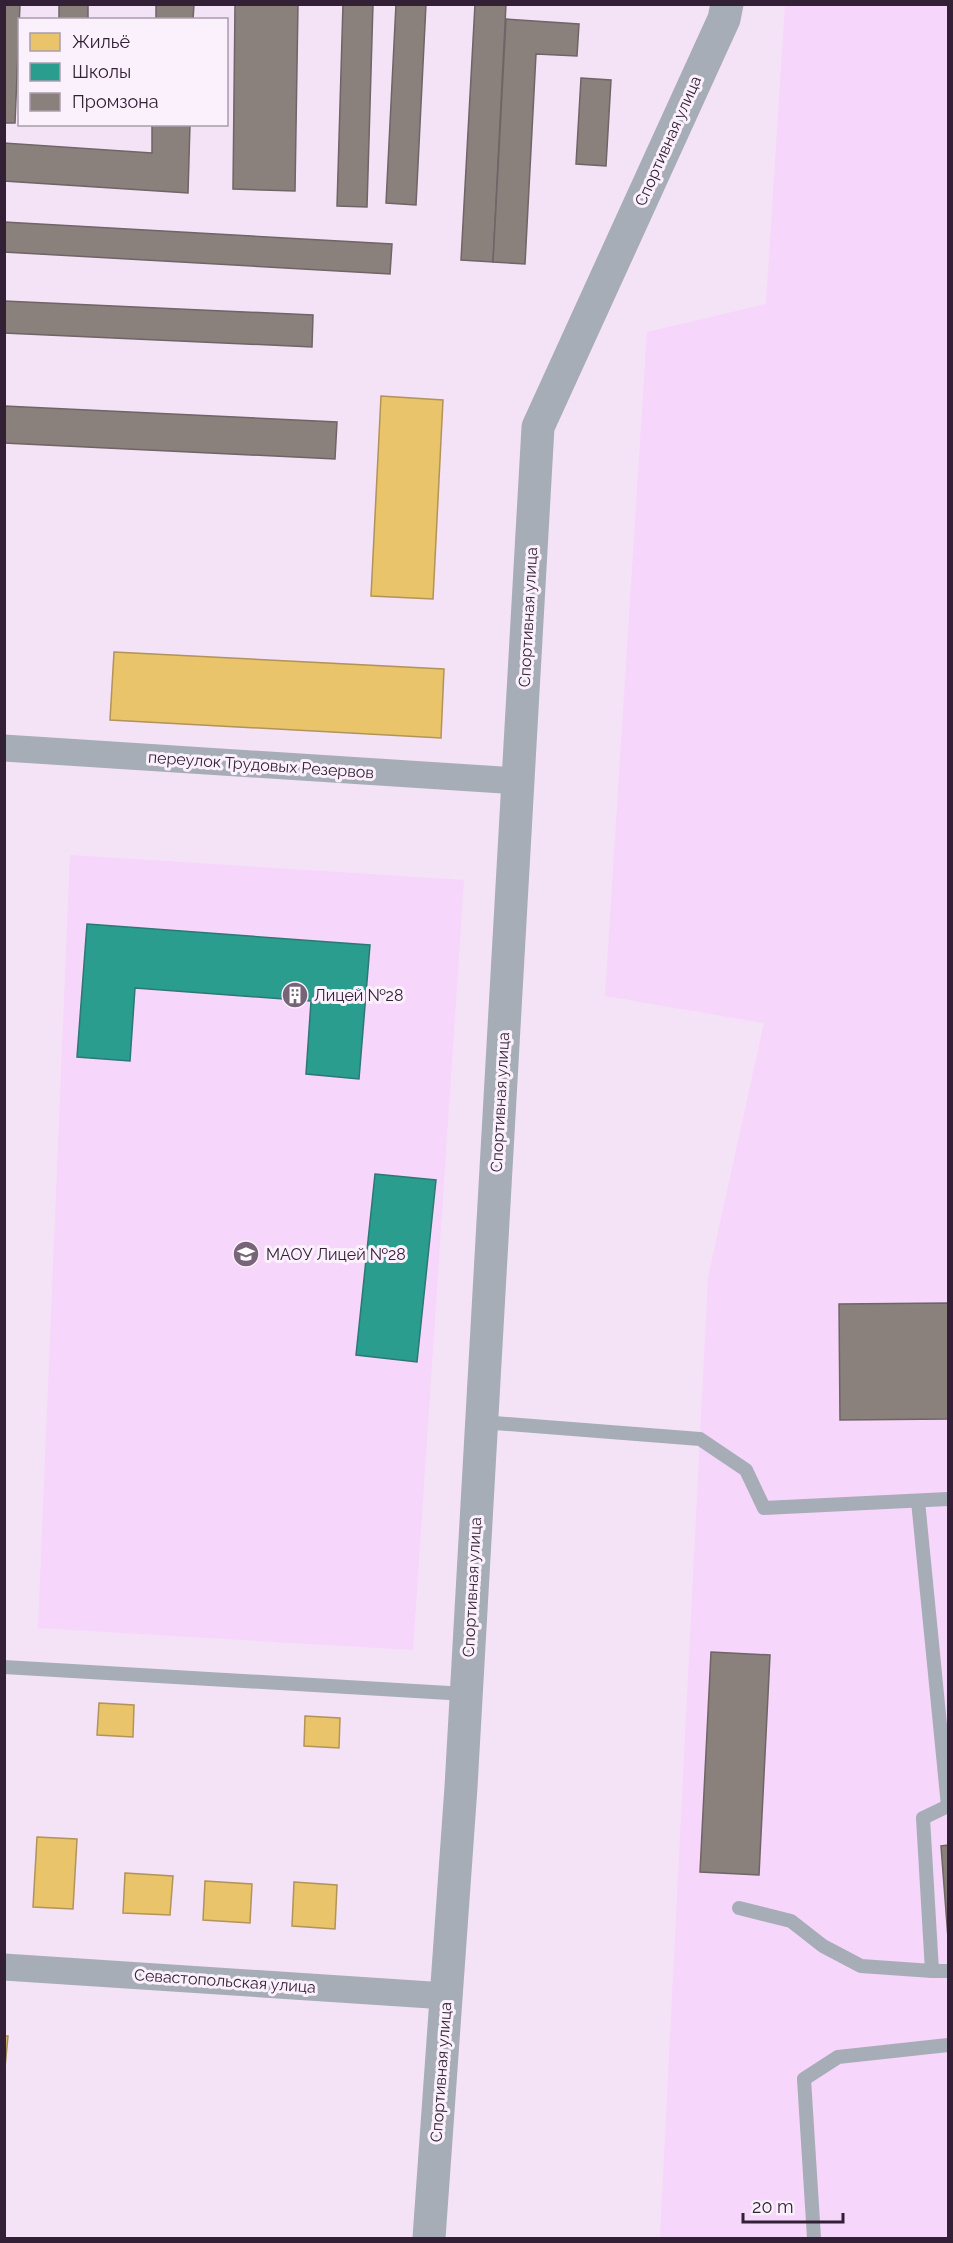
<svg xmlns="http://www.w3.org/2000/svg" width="953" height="2243" font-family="Raleway,sans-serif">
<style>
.built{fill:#f6d6fa}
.homes{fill:#e9c46a;stroke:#b2935a;stroke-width:1.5}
.schools{fill:#2a9d8f;stroke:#2d7874;stroke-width:1.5}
.industry{fill:#8a817c;stroke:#706467;stroke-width:1.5}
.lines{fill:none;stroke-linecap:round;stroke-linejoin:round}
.service{stroke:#a7adb6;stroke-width:14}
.minor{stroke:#a7adb6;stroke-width:27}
.tertiary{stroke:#a7adb6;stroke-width:33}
.labels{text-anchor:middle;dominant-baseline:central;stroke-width:6;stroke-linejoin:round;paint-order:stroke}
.street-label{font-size:16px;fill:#332036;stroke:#fbf1fc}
.poi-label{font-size:16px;fill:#332036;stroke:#fbf1fc;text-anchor:start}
</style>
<rect width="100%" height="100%" fill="#f4e3f6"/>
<g class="built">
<polygon points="785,5 948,5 948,2238 660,2238 708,1277 764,1023 605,996 647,332 766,304"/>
<polygon points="70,855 464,880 413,1650 38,1628"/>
</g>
<g class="homes">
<polygon points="381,396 443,400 433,599 371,596"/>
<polygon points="114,652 444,669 441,738 110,720"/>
<polygon points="99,1703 134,1705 133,1737 97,1735"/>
<polygon points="305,1716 340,1718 339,1748 304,1746"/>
<polygon points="37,1837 77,1839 73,1909 33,1907"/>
<polygon points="125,1873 173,1876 170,1915 123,1913"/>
<polygon points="205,1881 252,1884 250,1923 203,1920"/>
<polygon points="294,1882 337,1885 335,1929 292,1926"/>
<polygon points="4,2036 8,2036 4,2078"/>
</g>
<g class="schools">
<polygon points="87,924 370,945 359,1079 306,1074 311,1001 135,988 130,1061 77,1057"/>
<polygon points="375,1174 436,1180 417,1362 356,1355"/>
</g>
<g class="industry">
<polygon points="4,4 20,4 15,123 4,123"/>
<rect x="59" y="4" width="29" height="16"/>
<polygon points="156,4 194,4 193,20 156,20"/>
<polygon points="235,4 298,4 295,191 233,189"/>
<polygon points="343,4 373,4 367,207 337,206"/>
<polygon points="396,4 426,4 416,205 386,203"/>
<polygon points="475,4 506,4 493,262 461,260"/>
<polygon points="506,19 579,24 577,56 536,54 525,264 493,262"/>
<polygon points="581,78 611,80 606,166 576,164"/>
<polygon points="152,124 190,124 188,193 4,181 4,143 152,153"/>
<polygon points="4,222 392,244 390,274 4,252"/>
<polygon points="4,301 313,315 312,347 4,333"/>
<polygon points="4,406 337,422 335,459 4,443"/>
<polygon points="948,1303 948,1419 840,1420 839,1304"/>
<polygon points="711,1652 770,1655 759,1875 700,1872"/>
<polygon points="948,1845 948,1938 941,1846"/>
</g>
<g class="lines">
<g class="service">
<polyline points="481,1422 700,1439 746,1470 764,1508 948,1499"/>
<polyline points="918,1501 948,1806 923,1818 932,1971"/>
<polyline points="4,1667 466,1694"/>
<polyline points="739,1908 791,1921 823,1946 861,1966 932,1971 948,1971"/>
<polyline points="814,2238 804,2079 838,2057 948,2045"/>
</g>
<g class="minor">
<polyline points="4,748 518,781"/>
<polyline points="4,1967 446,1996"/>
</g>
<polyline class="tertiary" points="429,2238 461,1787 538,427 724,19 727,4"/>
</g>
<defs>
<symbol id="building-disc" viewBox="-11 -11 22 22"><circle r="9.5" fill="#776479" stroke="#fbf1fc"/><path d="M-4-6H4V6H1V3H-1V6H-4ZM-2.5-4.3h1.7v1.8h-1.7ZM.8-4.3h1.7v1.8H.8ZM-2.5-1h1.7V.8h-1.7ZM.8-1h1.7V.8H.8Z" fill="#fff"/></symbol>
<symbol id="school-disc" viewBox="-11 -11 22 22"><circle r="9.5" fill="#776479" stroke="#fbf1fc"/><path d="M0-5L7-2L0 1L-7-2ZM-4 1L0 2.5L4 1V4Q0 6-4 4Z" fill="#fff"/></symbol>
</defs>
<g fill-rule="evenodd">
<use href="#building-disc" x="280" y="980" width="30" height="30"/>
<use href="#school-disc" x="231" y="1239" width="30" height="30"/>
</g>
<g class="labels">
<g class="street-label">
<text transform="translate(668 141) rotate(-66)">Спортивная улица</text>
<text transform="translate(528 617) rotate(-87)">Спортивная улица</text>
<text transform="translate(261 765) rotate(4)">переулок Трудовых Резервов</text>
<text transform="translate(500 1102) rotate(-87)">Спортивная улица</text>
<text transform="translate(472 1587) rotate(-87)">Спортивная улица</text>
<text transform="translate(225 1981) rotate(4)">Севастопольская улица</text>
<text transform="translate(441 2072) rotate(-86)">Спортивная улица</text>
</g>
<g class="poi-label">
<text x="314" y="995">Лицей №28</text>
<text x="266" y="1254">МАОУ Лицей №28</text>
</g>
</g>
<rect width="953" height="2243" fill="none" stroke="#332036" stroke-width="12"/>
<rect x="18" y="18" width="210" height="108" fill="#fbf1fc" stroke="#ab9dad" stroke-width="1.5"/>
<rect x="30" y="33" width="30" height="18" fill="#e9c46a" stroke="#ab9dad" stroke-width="1.5"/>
<text x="72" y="48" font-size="18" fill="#332036">Жильё</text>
<rect x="30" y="63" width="30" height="18" fill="#2a9d8f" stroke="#ab9dad" stroke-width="1.5"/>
<text x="72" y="78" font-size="18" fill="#332036">Школы</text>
<rect x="30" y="93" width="30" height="18" fill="#8a817c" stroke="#ab9dad" stroke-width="1.5"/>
<text x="72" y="108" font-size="18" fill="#332036">Промзона</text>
<path d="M743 2213v9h100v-9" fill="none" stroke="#332036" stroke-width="3"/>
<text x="752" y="2213" font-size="18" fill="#332036" stroke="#fbf1fc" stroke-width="4.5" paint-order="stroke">20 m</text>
</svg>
